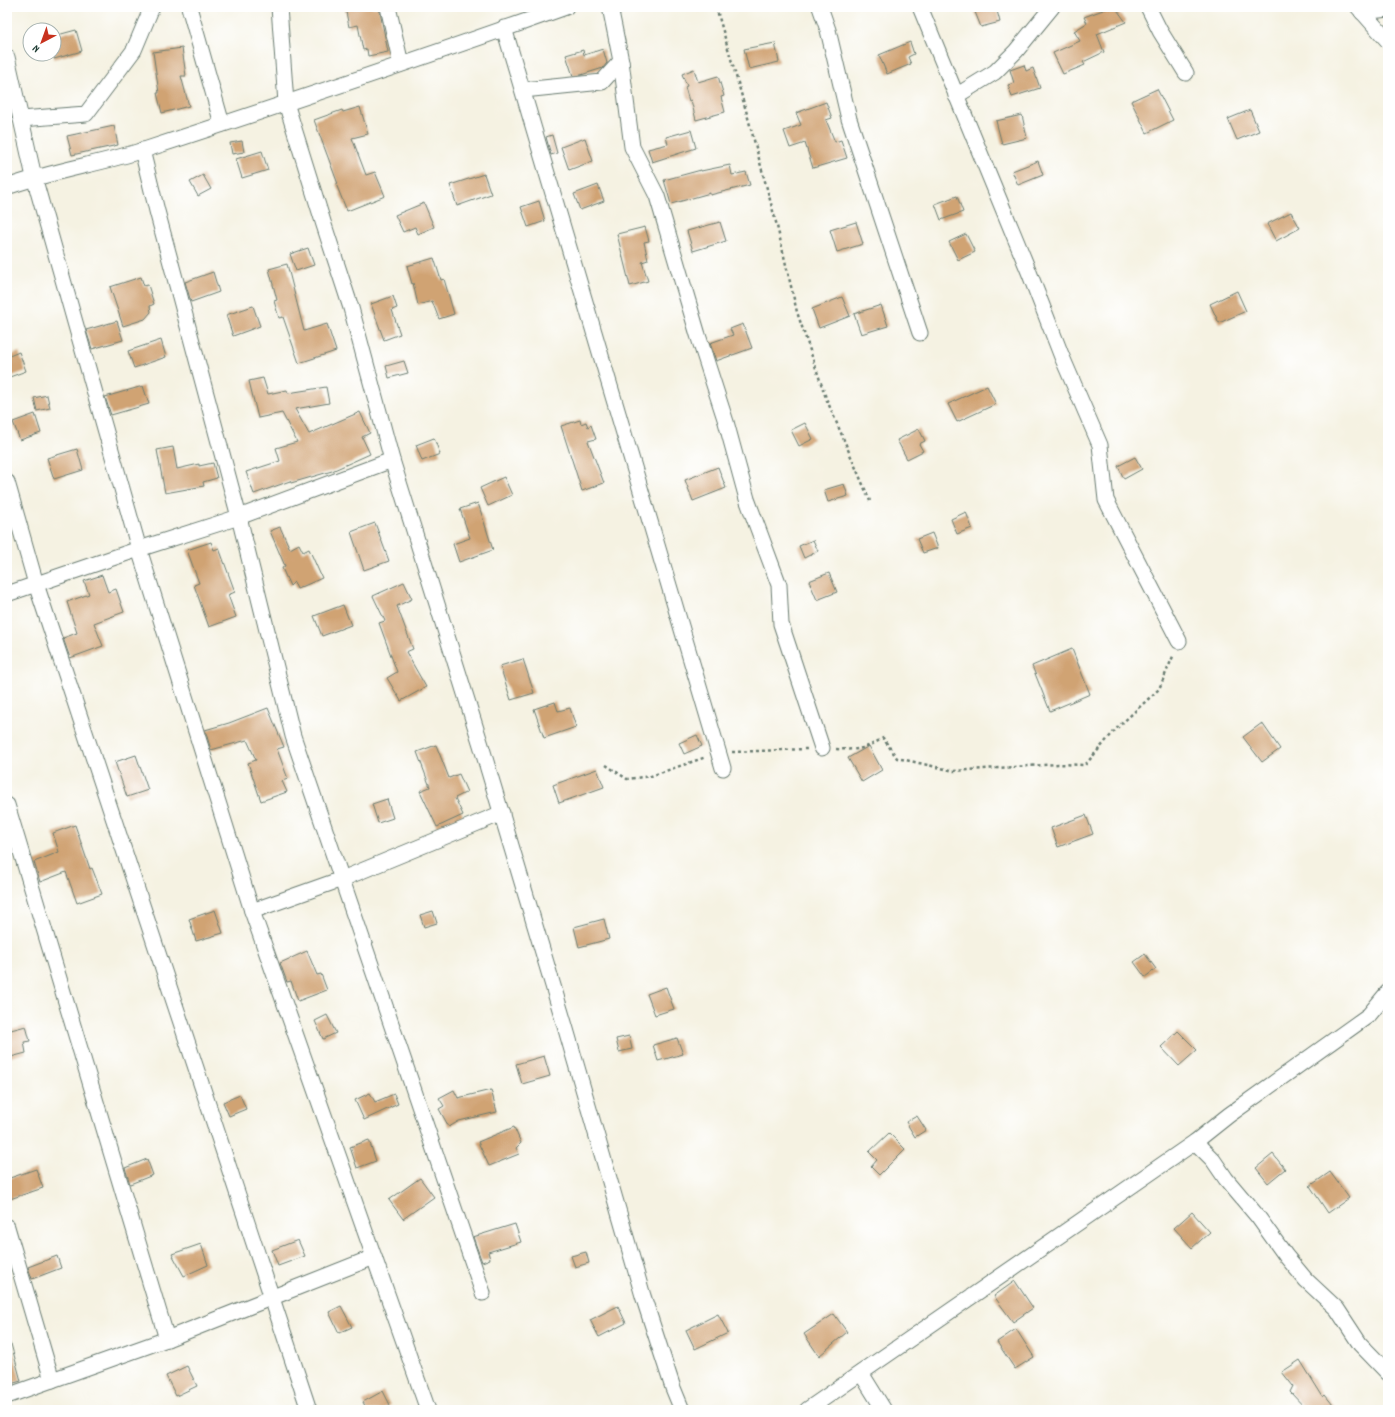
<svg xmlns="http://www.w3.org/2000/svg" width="1395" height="1417" font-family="Dekko,sans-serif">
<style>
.building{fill:#d0a373}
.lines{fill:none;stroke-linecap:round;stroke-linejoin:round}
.minor-casing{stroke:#6a7c71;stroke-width:17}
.path{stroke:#6a7c71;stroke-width:2.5;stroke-dasharray:3 3;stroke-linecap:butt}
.minor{stroke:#fff;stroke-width:15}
</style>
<rect width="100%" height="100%" fill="#fff"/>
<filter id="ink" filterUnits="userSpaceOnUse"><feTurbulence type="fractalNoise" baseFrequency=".025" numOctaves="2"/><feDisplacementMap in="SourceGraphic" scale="8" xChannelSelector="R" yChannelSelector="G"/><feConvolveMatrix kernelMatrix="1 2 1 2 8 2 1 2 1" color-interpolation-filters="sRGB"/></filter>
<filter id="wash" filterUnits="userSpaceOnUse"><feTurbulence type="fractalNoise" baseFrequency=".012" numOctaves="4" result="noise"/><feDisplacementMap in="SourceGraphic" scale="16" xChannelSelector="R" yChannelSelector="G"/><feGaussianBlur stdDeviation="0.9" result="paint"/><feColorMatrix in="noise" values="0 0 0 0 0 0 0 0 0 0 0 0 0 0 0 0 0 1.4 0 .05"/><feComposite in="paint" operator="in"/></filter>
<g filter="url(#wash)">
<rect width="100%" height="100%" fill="#f5f2e2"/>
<g id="blocks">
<g class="building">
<polygon points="345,7 379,7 388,52 368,56 367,49 363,50 358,25 349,27"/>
<polygon points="973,7 996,7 1000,22 981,27"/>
<polygon points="1111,7 1115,7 1126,22 1097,34 1104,52 1083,62 1085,65 1063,74 1053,53 1080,41 1074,31 1087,23 1084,17"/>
<polygon points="76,30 82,51 54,59 54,36"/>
<polygon points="910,42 914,54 908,57 911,64 887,74 879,55"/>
<polygon points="775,43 779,62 749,69 744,49"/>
<polygon points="182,48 186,76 181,76 189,106 162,113 157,93 159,93 153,52"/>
<polygon points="603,49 607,63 603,68 581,75 573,76 566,55 583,50 584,55"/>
<polygon points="1024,65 1026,71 1033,68 1040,88 1012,97 1008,85 1014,83 1010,70"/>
<polygon points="694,69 698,82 718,76 724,96 721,97 725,112 696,120 691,100 689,101 685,87 687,86 682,74"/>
<polygon points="1157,89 1173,120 1147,133 1131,101"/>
<polygon points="826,102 832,118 826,120 835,142 841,140 847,158 813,168 805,143 790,148 784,131 801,125 796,113"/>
<polygon points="360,107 368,134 352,138 366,175 375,172 385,196 347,211 336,184 338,184 314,120 342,110 343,112"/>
<polygon points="1250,110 1259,131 1237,140 1228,119"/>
<polygon points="1022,115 1027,138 1002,144 996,121"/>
<polygon points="114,126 118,145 72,155 67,136"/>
<polygon points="691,130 696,148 652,162 648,149 668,144 666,137"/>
<polygon points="552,135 557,153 551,155 546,137"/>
<polygon points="585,138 593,161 569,170 561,147"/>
<polygon points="242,141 244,152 232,154 230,143"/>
<polygon points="262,151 268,170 242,178 236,159"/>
<polygon points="1038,161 1043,175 1018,185 1012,171"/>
<polygon points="730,165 732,175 746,172 750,185 710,195 710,193 671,204 664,180 701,170 701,171"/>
<polygon points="484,174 491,194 457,206 450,185"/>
<polygon points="203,175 211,189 198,196 190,182"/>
<polygon points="598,185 604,201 580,210 574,194"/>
<polygon points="957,196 963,212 941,220 935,204"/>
<polygon points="539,201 545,221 528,227 521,207"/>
<polygon points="424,203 434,227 418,234 415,227 403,232 395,215"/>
<polygon points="1291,212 1300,228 1276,241 1267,224"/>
<polygon points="720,222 726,241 693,251 687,231"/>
<polygon points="856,222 863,244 837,252 830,230"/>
<polygon points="645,227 649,241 644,242 648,260 642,262 648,281 630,286 617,234"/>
<polygon points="966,234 975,252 958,260 949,242"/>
<polygon points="308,248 314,265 296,271 290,254"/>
<polygon points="434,258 441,280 444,279 454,314 439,319 432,301 418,305 413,283 412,284 407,266"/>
<polygon points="287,264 304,331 327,324 336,351 299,363 283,317 279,318 274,301 277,300 269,269"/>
<polygon points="213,272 219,292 191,302 185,282"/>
<polygon points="141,277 144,286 148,285 154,304 150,306 151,312 145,319 123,326 110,287"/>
<polygon points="1237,291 1246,311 1219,323 1210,304"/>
<polygon points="393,296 397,308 392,310 400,334 384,340 371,304"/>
<polygon points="842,297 850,316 819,328 812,309"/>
<polygon points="881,305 888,326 861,334 854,314"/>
<polygon points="253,306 260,326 233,336 226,315"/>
<polygon points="117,321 123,340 92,349 86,330"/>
<polygon points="743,324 752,348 716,361 710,343 733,335 730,329"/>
<polygon points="161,340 166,357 134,368 128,351"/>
<polygon points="19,352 26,371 7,378 7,357"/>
<polygon points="404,361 408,373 389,378 386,366"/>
<polygon points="263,378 268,394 287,390 288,393 326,387 329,403 295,409 309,434 360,412 370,433 362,437 370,454 332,471 291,483 290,481 254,494 246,472 280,461 276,448 297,442 282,413 258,418 249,381"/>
<polygon points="143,386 149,404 111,415 105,397"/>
<polygon points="987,386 996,404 957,422 948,404"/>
<polygon points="47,395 50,408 37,411 34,398"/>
<polygon points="35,414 41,433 20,440 13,422"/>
<polygon points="580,420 581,424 586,422 588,427 591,425 596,439 588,441 604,483 582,491 561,426"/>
<polygon points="805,423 813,439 799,446 791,430"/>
<polygon points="919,429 925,441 919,444 923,451 907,459 897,440"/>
<polygon points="434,438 440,454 422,461 416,445"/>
<polygon points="173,447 177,469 199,464 199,466 213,463 217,478 203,482 204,486 165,493 157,450"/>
<polygon points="77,449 83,470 54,479 47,458"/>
<polygon points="1135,457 1142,469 1124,479 1118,466"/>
<polygon points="718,467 726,488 693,501 685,480"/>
<polygon points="504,477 512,495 488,506 480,488"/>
<polygon points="844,484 848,496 828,502 824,490"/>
<polygon points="478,503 493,550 459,562 453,544 470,538 460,509"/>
<polygon points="966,512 972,528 957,534 951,519"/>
<polygon points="375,523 389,561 364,570 351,532"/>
<polygon points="280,527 290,549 299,544 303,552 309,549 322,578 297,589 294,582 290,586 282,568 285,566 270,531"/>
<polygon points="932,533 938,548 923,553 917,539"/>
<polygon points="813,540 818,551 804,558 799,546"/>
<polygon points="211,542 214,550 219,548 235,592 228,595 236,617 209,627 194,585 199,583 187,550"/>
<polygon points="829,573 837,592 817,600 809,581"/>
<polygon points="102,575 108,592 116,589 124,612 94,623 103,646 70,658 63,638 77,633 67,602 89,594 84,581"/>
<polygon points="404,582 412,599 397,606 413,649 406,652 426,687 401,701 387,678 397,672 379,623 385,621 373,596"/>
<polygon points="343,605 351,625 322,636 314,616"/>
<polygon points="1072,649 1090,694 1050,711 1032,666"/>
<polygon points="523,659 534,693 511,700 500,666"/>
<polygon points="555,702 558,711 570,708 576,727 544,738 534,709"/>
<polygon points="268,708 284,747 277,749 288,779 282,781 287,792 261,801 248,763 256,760 247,740 211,750 205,730 229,723"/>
<polygon points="1262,723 1280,749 1262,762 1243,737"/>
<polygon points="697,735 702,746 684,754 679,743"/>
<polygon points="436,745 449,778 459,774 467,792 455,798 463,815 437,827 420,791 430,787 417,752"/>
<polygon points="869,746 882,770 862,782 848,758"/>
<polygon points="136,755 148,790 127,797 115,762"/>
<polygon points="597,769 604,787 559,803 553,785"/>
<polygon points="387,799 393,818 378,823 372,804"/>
<polygon points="1086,815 1093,834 1058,847 1051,828"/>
<polygon points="75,825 90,869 92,868 102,894 77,903 66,872 40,882 34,862 59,852 53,833"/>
<polygon points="215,910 223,933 196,941 189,919"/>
<polygon points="433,911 437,923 424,927 420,915"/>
<polygon points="604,919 609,939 579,947 574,927"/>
<polygon points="307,951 317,975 321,974 327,990 298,1001 291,981 287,982 280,963"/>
<polygon points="1145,954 1156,969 1145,977 1134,962"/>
<polygon points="666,987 674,1009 655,1015 647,994"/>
<polygon points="327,1015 336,1033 323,1039 315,1021"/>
<polygon points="26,1026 30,1041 24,1042 26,1053 7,1058 7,1031"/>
<polygon points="1178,1031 1197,1050 1179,1066 1161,1047"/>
<polygon points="629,1036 632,1049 619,1052 616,1039"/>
<polygon points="677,1038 683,1054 658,1061 653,1045"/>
<polygon points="544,1056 550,1076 522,1084 516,1064"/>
<polygon points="454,1090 458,1098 491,1090 497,1112 459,1121 449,1127 439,1109 444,1106 439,1098"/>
<polygon points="370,1093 375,1102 394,1094 398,1104 364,1120 355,1100"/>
<polygon points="240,1095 246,1109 229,1116 223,1102"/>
<polygon points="917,1116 926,1130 915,1137 906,1122"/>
<polygon points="514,1127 521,1143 516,1148 519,1154 489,1166 478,1142"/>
<polygon points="889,1133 905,1149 879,1175 871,1167 877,1160 869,1152"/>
<polygon points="369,1140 376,1161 357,1168 350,1147"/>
<polygon points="1273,1154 1285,1169 1268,1183 1256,1168"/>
<polygon points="147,1159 153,1175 130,1184 125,1168"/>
<polygon points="36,1169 43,1188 7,1200 7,1179"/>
<polygon points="1330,1172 1349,1198 1328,1213 1310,1186"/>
<polygon points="420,1178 434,1197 403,1219 389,1200"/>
<polygon points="1192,1212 1210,1232 1192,1248 1174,1228"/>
<polygon points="515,1224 521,1242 488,1252 490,1259 482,1262 473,1237"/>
<polygon points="298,1240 305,1256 278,1266 272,1250"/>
<polygon points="201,1244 208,1265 184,1276 172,1254"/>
<polygon points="586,1252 589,1263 575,1267 571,1256"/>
<polygon points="57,1256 61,1268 32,1279 28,1267"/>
<polygon points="1015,1281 1033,1308 1013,1322 994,1296"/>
<polygon points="341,1306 352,1327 339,1333 329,1312"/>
<polygon points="618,1306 626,1323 599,1337 590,1320"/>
<polygon points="718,1314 728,1333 695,1349 686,1330"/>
<polygon points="834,1314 847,1332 819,1356 804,1334"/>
<polygon points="1016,1329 1034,1357 1015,1369 997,1342"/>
<polygon points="11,1344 21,1381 7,1385 7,1345"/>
<polygon points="1300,1360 1323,1397 1325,1395 1337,1410 1307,1410 1290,1392 1293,1386 1282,1372"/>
<polygon points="187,1366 197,1386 176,1396 166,1376"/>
<polygon points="383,1391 390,1405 381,1410 367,1410 363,1402"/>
</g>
</g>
</g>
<g filter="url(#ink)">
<use href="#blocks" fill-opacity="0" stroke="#6a7c71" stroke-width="1"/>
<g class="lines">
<defs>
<g id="minor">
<polyline points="189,7 222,124"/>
<polyline points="279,7 286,103 324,225 351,308 392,460 481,745 565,1026 643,1296 673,1388 682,1410"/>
<polyline points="388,7 401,64"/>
<polyline points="820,7 828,30 849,119 920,333"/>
<polyline points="920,7 1029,272 1062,357 1100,445 1106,500 1179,641"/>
<polyline points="1148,7 1160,31 1186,73"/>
<polyline points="1358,7 1388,41"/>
<polyline points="1362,12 1388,9"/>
<polyline points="504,28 723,768"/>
<polyline points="7,57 34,177 139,549 252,911 428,1410"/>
<polyline points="621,61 632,147 657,196 698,335 726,422 747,499 779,585 781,624 822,748"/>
<polyline points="523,90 602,82 621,61 610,7"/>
<polyline points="956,96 995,72 1016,51 1052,7"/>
<polyline points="21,119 86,114 134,50 152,7"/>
<polyline points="142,150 157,211 239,517 293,736 483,1293"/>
<path d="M7,187C52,171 99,164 144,150C285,104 426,57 566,7"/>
<polyline points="7,482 36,584 309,1410"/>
<polyline points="7,594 139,549 239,517 392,460"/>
<polyline points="7,805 167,1339"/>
<polyline points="252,911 342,879 502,813"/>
<polyline points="1195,1142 1213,1160 1226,1179 1258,1217 1286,1256 1306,1280 1337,1309 1360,1344 1388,1373"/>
<polyline points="7,1227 52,1380"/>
<polyline points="861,1373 884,1410"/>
<polyline points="7,1396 167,1339 374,1257"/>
<polyline points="807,1410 1195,1142 1229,1115 1369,1015 1388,992"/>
</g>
</defs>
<use href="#minor" class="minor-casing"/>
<g class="path">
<polyline points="716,7 747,114 777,226 797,312 826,398 870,501"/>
<path d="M836,749C858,750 864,750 883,738L897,758L954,771L1058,764L1085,765L1118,727L1159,689L1174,654"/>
<polyline points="732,752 807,749"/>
<polyline points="606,765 627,779 651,776 706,757"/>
</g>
<use href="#minor" class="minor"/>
</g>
</g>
<rect width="1395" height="1417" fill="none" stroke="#fff" stroke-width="24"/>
<g transform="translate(42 42) rotate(221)"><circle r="19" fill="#ffffff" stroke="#a5b1ae"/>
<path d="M0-3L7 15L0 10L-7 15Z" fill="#c8321e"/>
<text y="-6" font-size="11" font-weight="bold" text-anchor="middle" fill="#1f3d34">N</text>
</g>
</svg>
